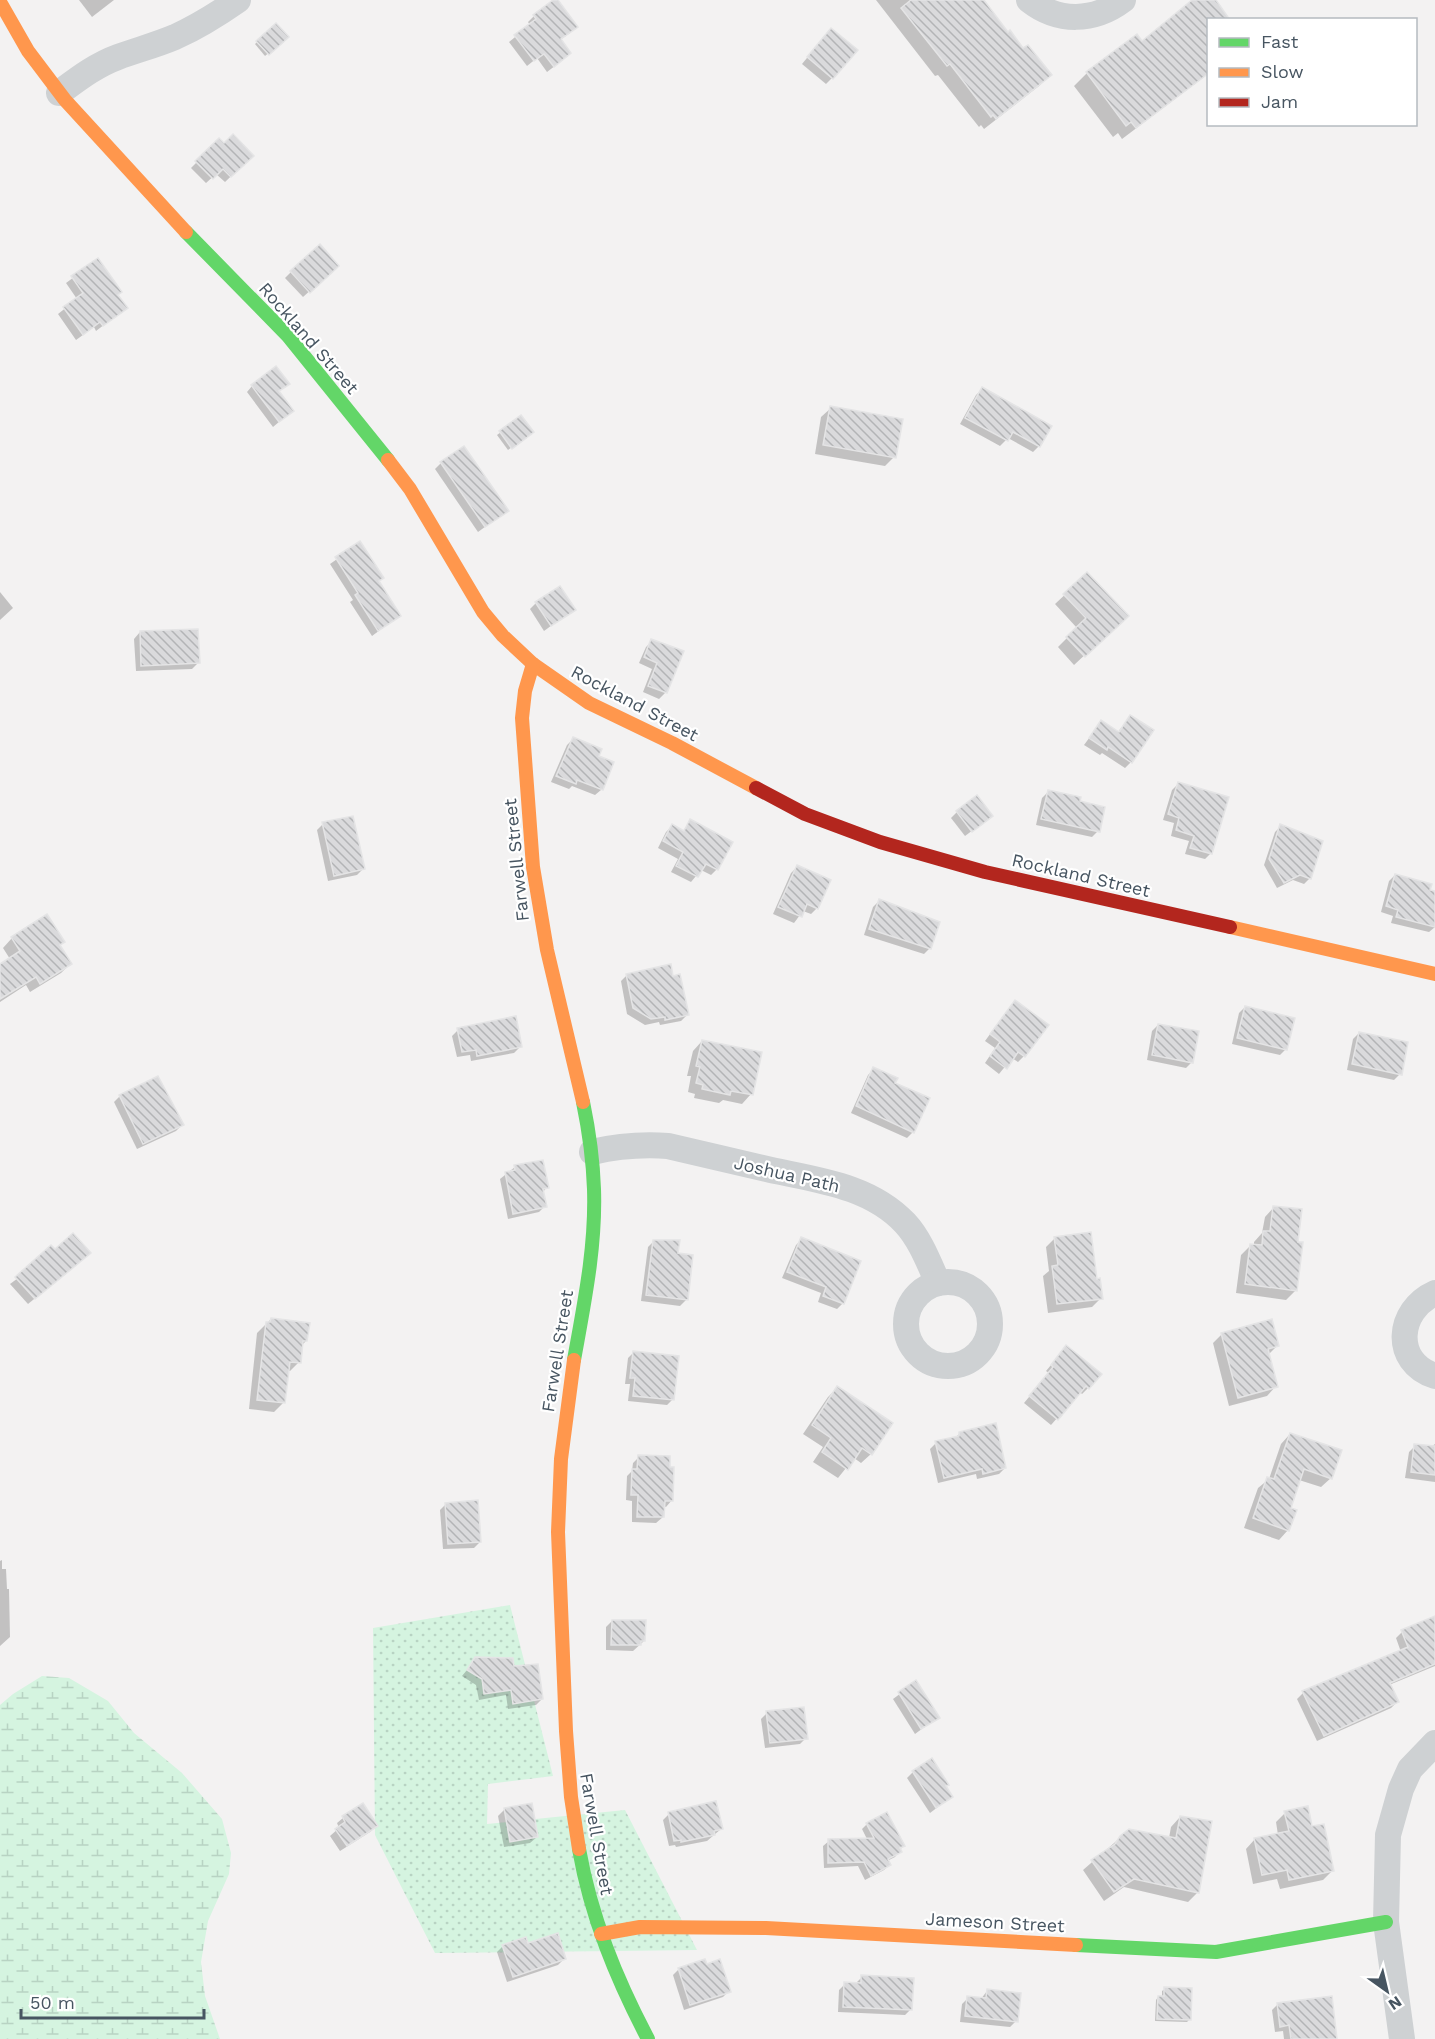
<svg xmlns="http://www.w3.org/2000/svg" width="1435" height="2039" font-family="'Work Sans',sans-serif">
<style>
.wetland{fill:url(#wetland-marsh)}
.park{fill:url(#park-dots)}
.shadow{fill:#0003}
.building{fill:url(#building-back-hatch);stroke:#e4e4e5;stroke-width:1.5}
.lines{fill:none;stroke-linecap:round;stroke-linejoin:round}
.street{stroke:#ced1d3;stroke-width:26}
.fast{stroke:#63d668;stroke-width:14}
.slow{stroke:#ff974d;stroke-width:14}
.jam{stroke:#b3261e;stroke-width:14}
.labels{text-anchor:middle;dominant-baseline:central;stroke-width:4.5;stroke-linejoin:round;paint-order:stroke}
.street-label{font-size:18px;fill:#475561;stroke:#fff}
</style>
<defs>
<pattern id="wetland-marsh" width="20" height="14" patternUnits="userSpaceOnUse" patternTransform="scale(1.5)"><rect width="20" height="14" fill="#d5f4e0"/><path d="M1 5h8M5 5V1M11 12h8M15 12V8" fill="none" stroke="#b8d3c3"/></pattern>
<pattern id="park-dots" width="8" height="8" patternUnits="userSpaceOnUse" patternTransform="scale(1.5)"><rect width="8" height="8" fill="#d5f4e0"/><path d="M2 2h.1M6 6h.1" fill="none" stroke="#b8d3c3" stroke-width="1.8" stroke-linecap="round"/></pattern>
<pattern id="building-back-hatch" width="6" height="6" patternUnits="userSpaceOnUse" patternTransform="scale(1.5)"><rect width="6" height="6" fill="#dadadc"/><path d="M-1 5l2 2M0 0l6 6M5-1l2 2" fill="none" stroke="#b3b4b6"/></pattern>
</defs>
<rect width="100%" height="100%" fill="#f3f2f2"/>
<polygon class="wetland" points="42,1676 69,1678 108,1701 134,1733 182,1773 222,1819 231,1853 229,1874 208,1921 201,1962 205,1996 220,2039 0,2039 0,1705 13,1694"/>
<polygon class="park" points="510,1605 553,1776 488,1784 487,1824 625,1810 697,1950 435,1953 375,1835 373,1628"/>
<g class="shadow">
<polygon points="79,0 114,0 92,17"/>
<polygon points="556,0 570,33 560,40 564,59 547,72 537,58 527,66 509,42 530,25 528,22 534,16"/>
<polygon points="876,0 981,0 1023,50 1050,75 1039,86 984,129 981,125 979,127 938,75 935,76"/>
<polygon points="1194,0 1214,0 1208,20 1208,74 1122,139 1118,133 1113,137 1074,86 1087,73 1142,43"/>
<polygon points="276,25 287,37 265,56 255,44"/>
<polygon points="825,36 832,78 826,84 802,64"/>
<polygon points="219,140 224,146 252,156 225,182 216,174 206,183 191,168"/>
<polygon points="97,260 126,308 96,331 94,327 76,340 58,314 77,299 66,283"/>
<polygon points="291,272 331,272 303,297 285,278"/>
<polygon points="288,383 278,392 292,411 273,427 247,392 252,386"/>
<polygon points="982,389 1050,426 1039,446 1033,452 1008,438 1000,446 960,424 976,395"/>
<polygon points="831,408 894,457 885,466 815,454 821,417"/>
<polygon points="521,417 530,434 508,450 497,435"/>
<polygon points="441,463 507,511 478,532 435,469"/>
<polygon points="360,543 378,582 399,616 372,636 350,602 353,600 330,564"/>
<polygon points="1087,574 1117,625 1074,665 1058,647 1077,628 1055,604"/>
<polygon points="0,592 13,608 0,620"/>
<polygon points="536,603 574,609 544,631 530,609"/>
<polygon points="140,632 198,663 192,669 136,671 134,639"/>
<polygon points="652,641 682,652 665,693 659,699 643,692 652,669 639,663 646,647"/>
<polygon points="1130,717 1131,762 1125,768 1102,753 1100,755 1084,745 1101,722 1117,733"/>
<polygon points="573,739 597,756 612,763 601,790 595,795 572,786 569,789 551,782 567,745"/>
<polygon points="1178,784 1211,853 1205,859 1185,854 1189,841 1171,836 1174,823 1163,820 1172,790"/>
<polygon points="1048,792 1078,802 1098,831 1092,837 1036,825 1042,798"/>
<polygon points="957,812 985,821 965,836 951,818"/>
<polygon points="691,821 717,869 711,875 701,870 691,882 671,872 678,859 658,848 666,832 672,826 682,832"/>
<polygon points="323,824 363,869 357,875 328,881 317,830"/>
<polygon points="1281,826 1310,878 1304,884 1293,880 1277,888 1264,865 1275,832"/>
<polygon points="797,867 817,908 811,914 803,911 794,923 773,914 791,873"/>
<polygon points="1395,875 1435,892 1435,927 1429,932 1391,923 1393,916 1381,912 1389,881"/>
<polygon points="879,901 930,948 924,954 864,935 873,907"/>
<polygon points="12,938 63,942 59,946 70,964 61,973 30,992 26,985 0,1002 0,966 10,959 3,948"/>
<polygon points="627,975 672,978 687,1015 681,1021 660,1025 659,1022 645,1025 627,1014 621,981"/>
<polygon points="1245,1007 1286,1049 1280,1055 1232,1044 1239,1013"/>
<polygon points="1009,1008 1024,1056 1018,1062 1012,1058 999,1074 985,1063 995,1048 985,1041"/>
<polygon points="1158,1025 1192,1062 1186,1068 1147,1060 1152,1031"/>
<polygon points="458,1030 520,1047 514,1053 471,1061 470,1055 457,1057 452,1036"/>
<polygon points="1359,1033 1400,1074 1394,1080 1347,1070 1353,1039"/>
<polygon points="702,1041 751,1094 742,1104 723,1100 719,1103 694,1098 695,1094 688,1092 691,1076 687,1076 693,1051"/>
<polygon points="874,1069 893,1083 913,1132 907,1138 851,1113 868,1075"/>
<polygon points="120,1096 182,1125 176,1131 137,1149 114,1102"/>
<polygon points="515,1167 547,1187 543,1192 545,1206 539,1212 508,1219 500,1179"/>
<polygon points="1274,1207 1296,1243 1296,1290 1286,1300 1236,1293 1241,1255 1251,1245 1254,1246 1254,1242 1262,1233 1265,1217"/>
<polygon points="1055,1238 1095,1280 1101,1298 1092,1307 1048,1313 1043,1276 1049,1271 1046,1247"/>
<polygon points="802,1239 843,1303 837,1309 818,1302 821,1293 782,1278 796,1245"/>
<polygon points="654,1241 677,1254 686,1300 680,1306 641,1301 648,1247"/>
<polygon points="55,1251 83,1259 28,1304 10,1284"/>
<polygon points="271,1319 306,1341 301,1346 299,1362 290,1371 287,1371 283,1403 274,1412 249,1409 257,1333"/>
<polygon points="1222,1334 1278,1345 1268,1355 1276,1386 1267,1396 1229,1406 1213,1343"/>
<polygon points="634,1352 673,1399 667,1405 628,1401 630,1384 625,1384 628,1358"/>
<polygon points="1061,1353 1088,1388 1082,1394 1080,1392 1051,1425 1024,1403 1049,1373 1046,1371"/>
<polygon points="837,1388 871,1454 861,1463 854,1458 838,1478 813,1462 823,1447 803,1434 828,1397"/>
<polygon points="959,1434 1005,1468 999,1474 977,1479 976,1474 938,1483 930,1449 936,1443 955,1438"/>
<polygon points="1290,1434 1331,1478 1321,1487 1299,1480 1289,1509 1288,1530 1279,1540 1244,1528 1258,1488 1269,1479 1281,1444"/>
<polygon points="1435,1444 1435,1482 1405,1478 1409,1452 1415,1446 1431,1447"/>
<polygon points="639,1457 672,1500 666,1507 663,1506 663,1517 656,1523 632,1522 632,1501 626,1500 627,1476 632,1471 633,1463"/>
<polygon points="446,1504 480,1542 474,1548 443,1549 440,1510"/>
<polygon points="2,1560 2,1569 6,1569 7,1589 9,1589 10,1637 0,1646 0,1561"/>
<polygon points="1435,1617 1435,1666 1389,1685 1397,1702 1391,1708 1317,1741 1297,1699 1303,1693 1401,1652 1396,1638 1402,1632"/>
<polygon points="612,1621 644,1641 633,1651 606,1650 606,1627"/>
<polygon points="476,1659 513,1667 542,1699 536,1705 508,1709 506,1695 479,1700 476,1685 462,1676"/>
<polygon points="916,1682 938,1717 915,1734 893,1699"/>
<polygon points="767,1713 806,1738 800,1744 765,1748 761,1719"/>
<polygon points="913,1772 945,1787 951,1797 930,1813 907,1778"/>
<polygon points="362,1805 376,1826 370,1832 340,1851 330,1836 339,1828 337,1823 343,1818"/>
<polygon points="504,1810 537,1837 530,1843 504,1847 498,1816"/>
<polygon points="1285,1813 1311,1828 1332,1871 1323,1880 1280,1889 1277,1879 1253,1884 1246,1849 1255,1839 1278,1835 1276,1822"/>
<polygon points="669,1814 721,1829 707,1841 676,1847 675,1845 669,1846 663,1820"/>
<polygon points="1180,1817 1210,1822 1197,1893 1188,1902 1124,1887 1104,1901 1083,1870 1121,1837 1169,1838 1171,1827"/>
<polygon points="867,1824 903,1846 895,1857 887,1861 889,1865 884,1870 865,1880 858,1866 824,1868 823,1846 829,1841 867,1839 862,1829"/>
<polygon points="527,1945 564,1959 558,1965 507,1982 497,1952 503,1946"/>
<polygon points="679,1969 729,1991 723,1997 684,2010 673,1975"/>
<polygon points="862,1977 911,2009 905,2015 838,2012 839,1990 845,1984 856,1983"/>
<polygon points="1165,1989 1189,2020 1187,2022 1155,2021 1156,2000 1158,1997 1162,1998 1162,1991"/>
<polygon points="987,1991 1016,2021 1010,2027 960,2022 962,2004 968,1998 981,1999"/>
<polygon points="1278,2004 1336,2039 1284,2039 1283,2031 1275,2032 1272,2010"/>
</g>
<g class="building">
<polygon points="553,0 558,0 578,27 561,39 571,53 554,67 544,54 534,61 514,35 536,19 533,15"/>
<polygon points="911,0 984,0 1008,32 1010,30 1023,48 1028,45 1052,75 996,119 993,115 991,117 950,64 947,66 901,8"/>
<polygon points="1192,0 1216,0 1230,20 1209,20 1209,73 1136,128 1131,122 1126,126 1086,72 1137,34 1142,41"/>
<polygon points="276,23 289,37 269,55 256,41"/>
<polygon points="831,28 858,50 833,79 807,57"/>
<polygon points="233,134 254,156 231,177 223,169 213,179 195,161 219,138 224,143"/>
<polygon points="320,244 339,266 310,293 290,271"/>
<polygon points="98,258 122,292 118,295 128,308 103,326 100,322 83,335 63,307 83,293 71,276"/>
<polygon points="276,366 290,384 279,391 294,411 279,422 251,385"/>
<polygon points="982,387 1052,426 1040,447 1013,432 1008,441 965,418"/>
<polygon points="830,406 903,419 896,458 823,445"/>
<polygon points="521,415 534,432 512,449 499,431"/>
<polygon points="464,446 509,511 485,527 440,462"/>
<polygon points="360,541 384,578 379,581 401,616 378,631 355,595 358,593 335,557"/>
<polygon points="1087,572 1129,616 1085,657 1066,637 1086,618 1063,594"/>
<polygon points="560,586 576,610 551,626 535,602"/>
<polygon points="198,629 200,663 141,666 140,631"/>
<polygon points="651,639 684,651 667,693 648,686 657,663 644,657"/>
<polygon points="1130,715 1154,730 1132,763 1108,747 1107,750 1089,738 1101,720 1119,732"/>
<polygon points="573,737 602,749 599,756 614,762 603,790 577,780 576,784 556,776"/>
<polygon points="1178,782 1229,797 1212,854 1190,848 1194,836 1176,830 1179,818 1168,814"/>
<polygon points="1048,790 1081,797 1080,801 1105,807 1100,832 1041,819"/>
<polygon points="977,795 993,816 972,832 956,811"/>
<polygon points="353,816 365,869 334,876 322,822"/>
<polygon points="690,819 733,842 718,870 706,864 698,877 676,866 683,852 663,841 672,824 684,831"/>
<polygon points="1280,824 1323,841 1311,879 1300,875 1284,883 1269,859"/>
<polygon points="797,865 831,880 818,909 807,904 802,917 778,907"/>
<polygon points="1395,874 1432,884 1430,890 1435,891 1435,927 1396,917 1398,910 1386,906"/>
<polygon points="879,899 940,922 931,949 869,929"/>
<polygon points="47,914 65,942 60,945 72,964 40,984 36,977 0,999 0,964 20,951 11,937"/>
<polygon points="671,964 673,976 680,974 689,1015 665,1020 665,1017 651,1019 633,1008 626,974"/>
<polygon points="1015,1000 1049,1025 1025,1057 1018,1052 1007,1069 990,1056 1000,1042 990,1034"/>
<polygon points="1245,1006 1295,1018 1287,1050 1237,1038"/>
<polygon points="516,1016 522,1047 477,1056 476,1050 462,1052 457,1028"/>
<polygon points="1158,1024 1199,1031 1193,1063 1152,1055"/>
<polygon points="1359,1032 1408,1042 1402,1075 1352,1064"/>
<polygon points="702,1040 762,1052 753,1095 731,1091 730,1095 702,1089 703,1085 696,1083 700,1067 696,1066"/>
<polygon points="873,1067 898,1078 895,1083 930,1098 914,1133 856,1106"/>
<polygon points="158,1076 184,1125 143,1144 119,1095"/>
<polygon points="543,1160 549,1188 543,1189 547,1207 513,1214 505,1172 515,1170 514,1165"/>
<polygon points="1273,1206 1302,1209 1298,1242 1303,1242 1297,1291 1245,1284 1250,1244 1262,1245 1263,1231 1270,1231"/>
<polygon points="1091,1232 1097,1279 1100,1278 1103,1299 1057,1304 1052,1266 1058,1265 1054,1237"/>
<polygon points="73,1233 91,1253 35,1299 15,1277 51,1245 55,1249"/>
<polygon points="801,1237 861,1261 844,1304 823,1296 826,1287 787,1272"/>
<polygon points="653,1240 680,1240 678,1253 693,1255 688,1300 646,1295"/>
<polygon points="271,1318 310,1323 307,1341 303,1341 301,1363 290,1362 285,1403 257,1400 266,1322 270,1322"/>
<polygon points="1272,1319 1279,1346 1268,1349 1278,1387 1238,1398 1221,1333"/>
<polygon points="1066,1345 1102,1374 1089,1389 1086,1386 1058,1420 1029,1396 1053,1367 1051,1365"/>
<polygon points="633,1351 679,1356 674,1400 633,1396 635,1378 630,1378"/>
<polygon points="837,1386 893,1423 872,1455 862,1448 848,1470 822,1452 831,1438 812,1425"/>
<polygon points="996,1423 1006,1468 983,1474 982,1469 944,1478 935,1441 959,1436 959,1432"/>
<polygon points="1290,1433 1342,1450 1332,1479 1304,1469 1291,1508 1297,1510 1289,1531 1253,1518 1267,1477 1274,1479"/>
<polygon points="1414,1444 1435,1446 1435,1475 1411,1472"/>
<polygon points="638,1455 670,1456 670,1467 674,1467 673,1501 665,1501 664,1517 637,1517 638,1495 631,1495 632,1469 637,1469"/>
<polygon points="478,1500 481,1542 448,1544 445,1503"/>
<polygon points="1435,1616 1435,1664 1390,1683 1399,1702 1324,1736 1302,1691 1408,1647 1401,1630"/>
<polygon points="612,1620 646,1620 645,1641 641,1641 641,1645 611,1645"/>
<polygon points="475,1657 513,1658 514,1666 538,1664 543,1699 513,1704 511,1690 484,1694 482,1679 467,1670"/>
<polygon points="916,1680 940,1718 921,1729 898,1692"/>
<polygon points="804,1707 808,1739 770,1743 766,1711"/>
<polygon points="932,1758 949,1785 946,1786 953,1797 936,1808 912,1771"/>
<polygon points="716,1801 723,1829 714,1831 715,1835 681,1842 681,1840 674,1841 668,1812"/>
<polygon points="363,1803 378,1826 347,1846 335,1829 345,1822 342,1816"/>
<polygon points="532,1803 538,1837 510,1842 504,1808"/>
<polygon points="1308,1806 1312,1826 1324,1824 1334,1871 1289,1880 1287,1870 1262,1875 1254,1838 1289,1831 1284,1811"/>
<polygon points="887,1812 905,1846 900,1848 902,1852 888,1859 891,1865 871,1876 864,1862 828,1863 828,1839 874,1838 866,1823"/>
<polygon points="1180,1816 1212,1821 1199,1893 1134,1879 1114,1892 1091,1860 1115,1844 1120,1836 1129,1829 1176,1838"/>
<polygon points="558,1933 566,1959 513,1977 502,1945 526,1937 528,1943"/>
<polygon points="705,1959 707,1964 720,1959 731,1992 690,2005 678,1968"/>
<polygon points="861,1975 914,1978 912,2010 843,2007 844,1982 861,1983"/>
<polygon points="1164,1987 1192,1988 1191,2020 1157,2019 1158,1996 1164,1996"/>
<polygon points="987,1989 1021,1993 1018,2022 965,2016 967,1996 986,1998"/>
<polygon points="1332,1996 1337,2039 1291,2039 1289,2025 1280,2027 1277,2003"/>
</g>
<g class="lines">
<g class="street">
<path d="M1029,0C1058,23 1094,22 1123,0"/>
<path d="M59,93C78,79 96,65 118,57C137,50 156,45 175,37C197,27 218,14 238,0"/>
<path d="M592,1152C618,1146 641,1144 668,1146C702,1154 737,1162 771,1170C818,1180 870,1186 905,1223C920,1239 929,1263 938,1283"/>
<circle cx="948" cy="1324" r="42"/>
<path d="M1435,1293C1397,1310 1392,1362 1435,1376"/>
<polyline points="1402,2039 1386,1922 1388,1835 1401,1789 1410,1769 1435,1743"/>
</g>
<g class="fast">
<polyline points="186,232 288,336 388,460"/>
<path d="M574,1360C584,1304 596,1247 594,1189C593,1160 589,1131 583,1102"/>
<path d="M579,1849C591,1917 616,1978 648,2039"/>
<polyline points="1076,1945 1216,1952 1386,1922"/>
</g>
<g class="slow">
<polyline points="0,2 28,51 65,100 186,232"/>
<polyline points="388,460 410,489 483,612 503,636 533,664 589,703 672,743 756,788"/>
<polyline points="533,664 525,691 522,718 533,867 547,950 583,1102"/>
<polyline points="1230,927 1435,974"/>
<polyline points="574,1360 561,1459 558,1532 566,1731 571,1797 579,1849"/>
<polyline points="601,1934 640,1927 766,1928 1076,1945"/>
</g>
<polyline class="jam" points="756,788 805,814 880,842 985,872 1230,927"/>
</g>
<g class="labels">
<g class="street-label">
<text transform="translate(309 338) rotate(49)">Rockland Street</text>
<text transform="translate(635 703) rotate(28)">Rockland Street</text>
<text transform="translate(516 860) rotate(-96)">Farwell Street</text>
<text transform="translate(1081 875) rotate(13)">Rockland Street</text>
<text transform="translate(787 1174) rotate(13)">Joshua Path</text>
<text transform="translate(557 1351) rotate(-81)">Farwell Street</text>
<text transform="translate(597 1834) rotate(80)">Farwell Street</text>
<text transform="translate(995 1922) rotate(3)">Jameson Street</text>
</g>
</g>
<rect x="1207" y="18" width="210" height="108" fill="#ffffff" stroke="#b5bbc0" stroke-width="1.5"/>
<rect x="1219" y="38" width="30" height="9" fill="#63d668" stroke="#b5bbc0" stroke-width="1.5"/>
<text x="1261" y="48" font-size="18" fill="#475561">Fast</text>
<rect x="1219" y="68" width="30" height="9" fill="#ff974d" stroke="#b5bbc0" stroke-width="1.5"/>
<text x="1261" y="78" font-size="18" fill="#475561">Slow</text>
<rect x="1219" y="98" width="30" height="9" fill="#b3261e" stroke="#b5bbc0" stroke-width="1.5"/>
<text x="1261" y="108" font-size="18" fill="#475561">Jam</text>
<g transform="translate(1387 1991) rotate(146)" stroke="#ffffff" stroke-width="4.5" paint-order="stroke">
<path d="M0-4.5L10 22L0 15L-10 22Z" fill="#475561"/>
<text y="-9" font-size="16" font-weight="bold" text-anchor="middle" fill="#475561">N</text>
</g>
<path d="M21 2009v9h183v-9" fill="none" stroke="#475561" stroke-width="3"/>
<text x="30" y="2009" font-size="18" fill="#475561" stroke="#ffffff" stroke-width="4.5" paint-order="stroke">50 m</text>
</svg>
